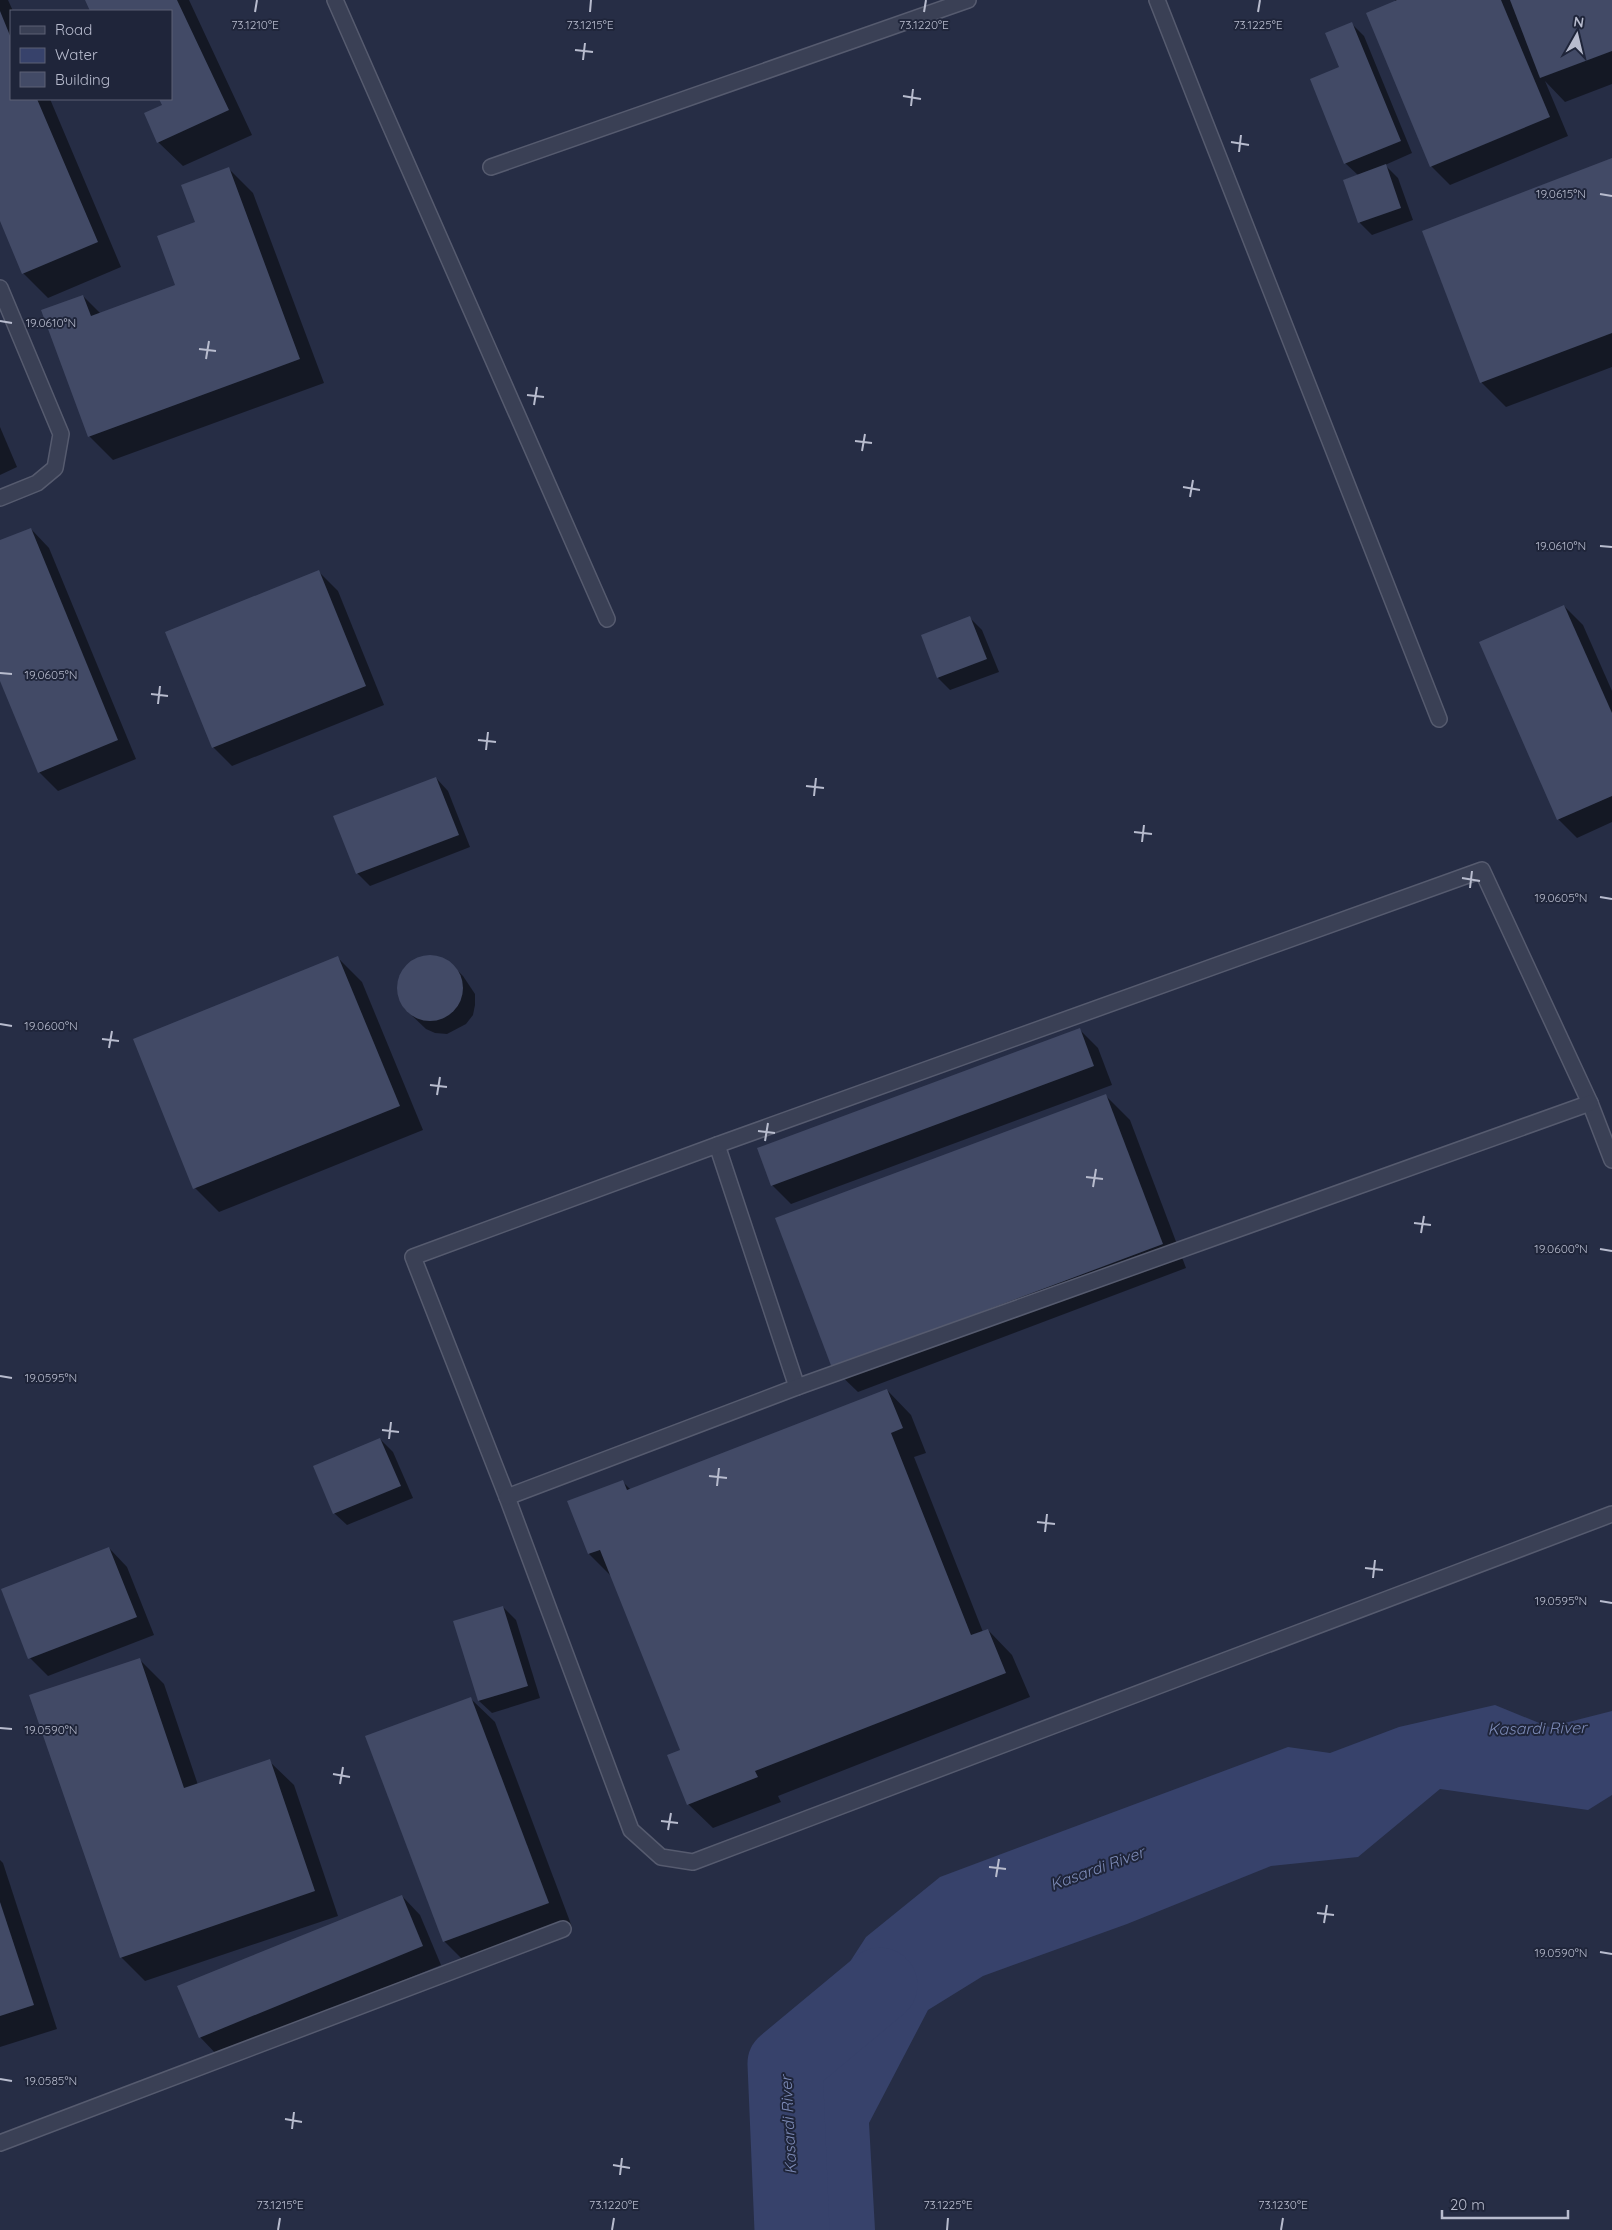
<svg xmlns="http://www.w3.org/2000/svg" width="1612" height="2230" font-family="Quicksand,sans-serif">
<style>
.water{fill:#37426b}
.shadow{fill:#0007}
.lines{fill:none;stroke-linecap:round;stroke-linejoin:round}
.river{stroke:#37426b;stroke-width:75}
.building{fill:#424a66}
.minor-casing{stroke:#565b6f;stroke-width:18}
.minor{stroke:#3a4055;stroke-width:15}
.ticks{fill:none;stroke:#b8bcce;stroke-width:2}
.labels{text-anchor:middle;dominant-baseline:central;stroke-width:4;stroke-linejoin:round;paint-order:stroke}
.water-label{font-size:16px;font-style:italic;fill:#7d8bb7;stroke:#1f253a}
.ticks-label{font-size:12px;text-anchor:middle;fill:#b8bcce;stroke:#1f253a;stroke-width:4;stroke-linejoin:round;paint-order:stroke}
</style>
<rect width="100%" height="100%" fill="#262d45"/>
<polygon class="water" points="1495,1705 1549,1727 1612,1711 1612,1795 1588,1810 1440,1789 1358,1857 1271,1866 1127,1924 983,1976 928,2010 869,2123 875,2230 755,2230 754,2171 811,2022 866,1937 940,1877 1288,1747 1330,1753 1399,1727"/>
<g class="shadow">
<polygon points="0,0 8,0 13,11 11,11 11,99 50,99 121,267 48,298 23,273 0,218"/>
<polygon points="86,0 189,0 252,135 183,166 158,142 163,106 160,99 171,99 171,11 91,11"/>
<polygon points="1395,0 1612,0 1612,84 1565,102 1545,81 1568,136 1450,185 1431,166"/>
<polygon points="1352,24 1364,36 1412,153 1385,165 1398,178 1413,220 1372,235 1360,223 1344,180 1358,175 1345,163 1341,68"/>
<polygon points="1612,159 1612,367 1506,407 1482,383 1423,232"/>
<polygon points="229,169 253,193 324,383 113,460 89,436 83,296 101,314 177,286 197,223"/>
<polygon points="0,427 17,467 0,475"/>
<polygon points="31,529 49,548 136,759 58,791 39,772 0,678 0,542"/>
<polygon points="319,572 338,591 384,705 232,766 213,747"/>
<polygon points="1564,606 1583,625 1612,691 1612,822 1577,838 1558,819"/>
<polygon points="970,618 982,630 999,672 950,690 938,678"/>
<polygon points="436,778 448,791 470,847 370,886 357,873"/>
<polygon points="430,956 450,963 463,976 475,994 475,1005 473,1015 466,1024 447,1034 435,1033 426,1029 405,1009 400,1000 399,979 410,963"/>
<polygon points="338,958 362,982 423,1130 219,1212 195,1188"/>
<polygon points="1080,1030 1098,1048 1112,1085 791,1204 772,1185"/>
<polygon points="1105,1095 1130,1120 1186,1268 858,1392 833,1368"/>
<polygon points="887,1390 911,1415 926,1453 914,1457 983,1632 988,1630 1012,1655 1030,1697 778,1796 781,1802 713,1828 688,1804 681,1751 612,1577 589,1554 622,1481 631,1490"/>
<polygon points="380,1439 393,1452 413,1498 347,1525 334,1513"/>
<polygon points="109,1548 127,1567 154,1635 48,1676 30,1658"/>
<polygon points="503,1607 516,1620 540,1698 492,1713 479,1701"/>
<polygon points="139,1659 164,1684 198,1785 269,1761 294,1785 338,1916 145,1981 121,1957"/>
<polygon points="470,1698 495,1722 572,1927 468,1965 444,1941"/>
<polygon points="0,1860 3,1863 57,2029 0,2047"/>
<polygon points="402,1896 420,1915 441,1965 218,2056 200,2037"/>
</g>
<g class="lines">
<polyline class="river" points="792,2230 785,2064 880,1985"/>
</g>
<g class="building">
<polygon points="85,0 177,0 229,110 157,143 144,113 162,105 159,99 171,99 171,11 90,11"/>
<polygon points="1397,0 1501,0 1550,117 1430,167 1366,13"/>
<polygon points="1510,0 1612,0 1612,51 1540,78"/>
<polygon points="0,11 11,38 11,99 37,99 98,242 22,274 0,221"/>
<polygon points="1352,22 1401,141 1344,164 1310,79 1339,67 1325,33"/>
<polygon points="1612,158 1612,333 1480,383 1422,231"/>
<polygon points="1386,164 1401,208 1358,223 1343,180"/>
<polygon points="229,167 300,359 88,437 41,310 83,295 91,316 175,285 157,236 195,222 181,185"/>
<polygon points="31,528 118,740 38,773 0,681 0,540"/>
<polygon points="319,570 366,686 212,748 165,632"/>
<polygon points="1564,605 1612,713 1612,796 1557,820 1479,642"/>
<polygon points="970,616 987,659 937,678 921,635"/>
<polygon points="436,777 459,835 356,874 333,816"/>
<circle cx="430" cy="988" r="33"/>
<polygon points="338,956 400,1106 193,1189 133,1039"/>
<polygon points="1080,1028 1094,1066 771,1186 757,1148"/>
<polygon points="1106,1094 1163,1244 832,1368 775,1218"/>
<polygon points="887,1389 903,1428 891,1433 971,1635 988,1629 1006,1673 755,1771 758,1777 687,1805 667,1755 680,1750 600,1550 588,1554 567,1501 623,1480 627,1490"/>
<polygon points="380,1438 401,1486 333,1514 313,1466"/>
<polygon points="109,1547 137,1617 28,1659 1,1589"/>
<polygon points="503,1606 528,1686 478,1701 453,1621"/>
<polygon points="140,1658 184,1788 270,1759 315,1891 120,1958 29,1695"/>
<polygon points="471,1697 549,1903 443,1942 365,1736"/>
<polygon points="402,1895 423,1946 199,2038 177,1986"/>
<polygon points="0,1902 34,2005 0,2016"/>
</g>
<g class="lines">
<defs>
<g id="minor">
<polyline points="335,0 607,619"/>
<polyline points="1157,0 1439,719"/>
<polyline points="491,167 968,0"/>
<polyline points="0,288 61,434 55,468 37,483 0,498"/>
<polyline points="717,1145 797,1387"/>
<polyline points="1612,1160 1590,1103 1482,870 717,1145 413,1257 507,1497 631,1830 661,1857 693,1862 1612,1514"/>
<polyline points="507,1497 797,1387 1590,1103"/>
<polyline points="0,2143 563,1929"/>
</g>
</defs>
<use href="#minor" class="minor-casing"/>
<use href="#minor" class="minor"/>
</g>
<path class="ticks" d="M255,12L257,0M590,12L591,0M924,12L926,0M1258,12L1260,0M575,50L593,52M583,60L585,43M903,96L921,99M911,106L913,89M1231,142L1249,145M1239,152L1241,135M1600,194L1612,196M0,321L12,323M199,349L216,351M206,359L209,341M527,395L544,397M534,405L537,387M855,441L872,443M862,451L865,434M1183,487L1200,490M1190,497L1193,480M1600,546L1612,547M0,673L12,674M151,694L168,696M158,704L160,686M478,740L496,742M486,750L488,732M806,786L824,788M814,796L816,778M1134,832L1152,834M1142,842L1144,825M1462,878L1480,881M1470,888L1472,871M1600,897L1612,899M0,1024L12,1026M102,1039L119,1041M109,1048L112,1031M430,1085L447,1087M437,1095L440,1077M758,1131L775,1133M765,1141L768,1123M1086,1177L1103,1179M1093,1187L1096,1169M1414,1223L1431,1225M1421,1233L1424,1216M1600,1249L1612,1251M0,1376L12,1378M382,1430L399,1432M389,1439L391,1422M709,1476L727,1478M717,1486L719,1468M1037,1522L1055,1524M1045,1532L1047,1514M1365,1568L1383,1570M1373,1578L1375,1560M1600,1601L1612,1603M0,1728L12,1729M333,1774L350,1777M340,1784L343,1767M661,1821L678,1823M668,1830L671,1813M989,1867L1006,1869M996,1877L999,1859M1317,1913L1334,1915M1324,1923L1327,1905M1600,1952L1612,1954M0,2079L12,2081M285,2119L302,2122M292,2129L294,2112M613,2165L630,2168M620,2175L622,2158M278,2230L280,2218M612,2230L614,2218M947,2230L948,2218M1281,2230L1283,2218"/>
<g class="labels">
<g class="water-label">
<text transform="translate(1537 1728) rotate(-1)">Kasardi River</text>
<text transform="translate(1097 1868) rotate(-20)">Kasardi River</text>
<text transform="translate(788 2125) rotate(-93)">Kasardi River</text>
</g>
</g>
<g class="ticks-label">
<text x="255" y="29">73.1210°E</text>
<text x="590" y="29">73.1215°E</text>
<text x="924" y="29">73.1220°E</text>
<text x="1258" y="29">73.1225°E</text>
<text x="1561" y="198">19.0615°N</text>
<text x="51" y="327">19.0610°N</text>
<text x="1561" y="550">19.0610°N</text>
<text x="51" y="679">19.0605°N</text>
<text x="1561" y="902">19.0605°N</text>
<text x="51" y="1030">19.0600°N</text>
<text x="1561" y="1253">19.0600°N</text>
<text x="51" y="1382">19.0595°N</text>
<text x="1561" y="1605">19.0595°N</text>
<text x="51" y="1734">19.0590°N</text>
<text x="1561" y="1957">19.0590°N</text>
<text x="51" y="2085">19.0585°N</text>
<text x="280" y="2209">73.1215°E</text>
<text x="614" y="2209">73.1220°E</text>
<text x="948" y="2209">73.1225°E</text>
<text x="1283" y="2209">73.1230°E</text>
</g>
<rect x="10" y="10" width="162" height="90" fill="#1f253a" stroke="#5c6175"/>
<rect x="20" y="26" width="25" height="8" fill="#3a4055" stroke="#5c6175"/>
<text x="55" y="35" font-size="15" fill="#b8bcce">Road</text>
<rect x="20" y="48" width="25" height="15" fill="#37426b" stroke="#5c6175"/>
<text x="55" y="60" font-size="15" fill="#b8bcce">Water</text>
<rect x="20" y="72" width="25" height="15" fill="#424a66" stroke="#5c6175"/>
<text x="55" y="85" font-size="15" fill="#b8bcce">Building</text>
<g transform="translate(1577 35) rotate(8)" stroke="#1f253a" stroke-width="4" paint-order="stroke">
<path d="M0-4L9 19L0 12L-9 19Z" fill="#b8bcce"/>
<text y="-8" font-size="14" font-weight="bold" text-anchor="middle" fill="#b8bcce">N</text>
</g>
<path d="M1442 2210v8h126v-8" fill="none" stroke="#b8bcce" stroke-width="2.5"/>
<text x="1450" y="2210" font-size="15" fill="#b8bcce" stroke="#1f253a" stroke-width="4" paint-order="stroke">20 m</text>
</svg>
